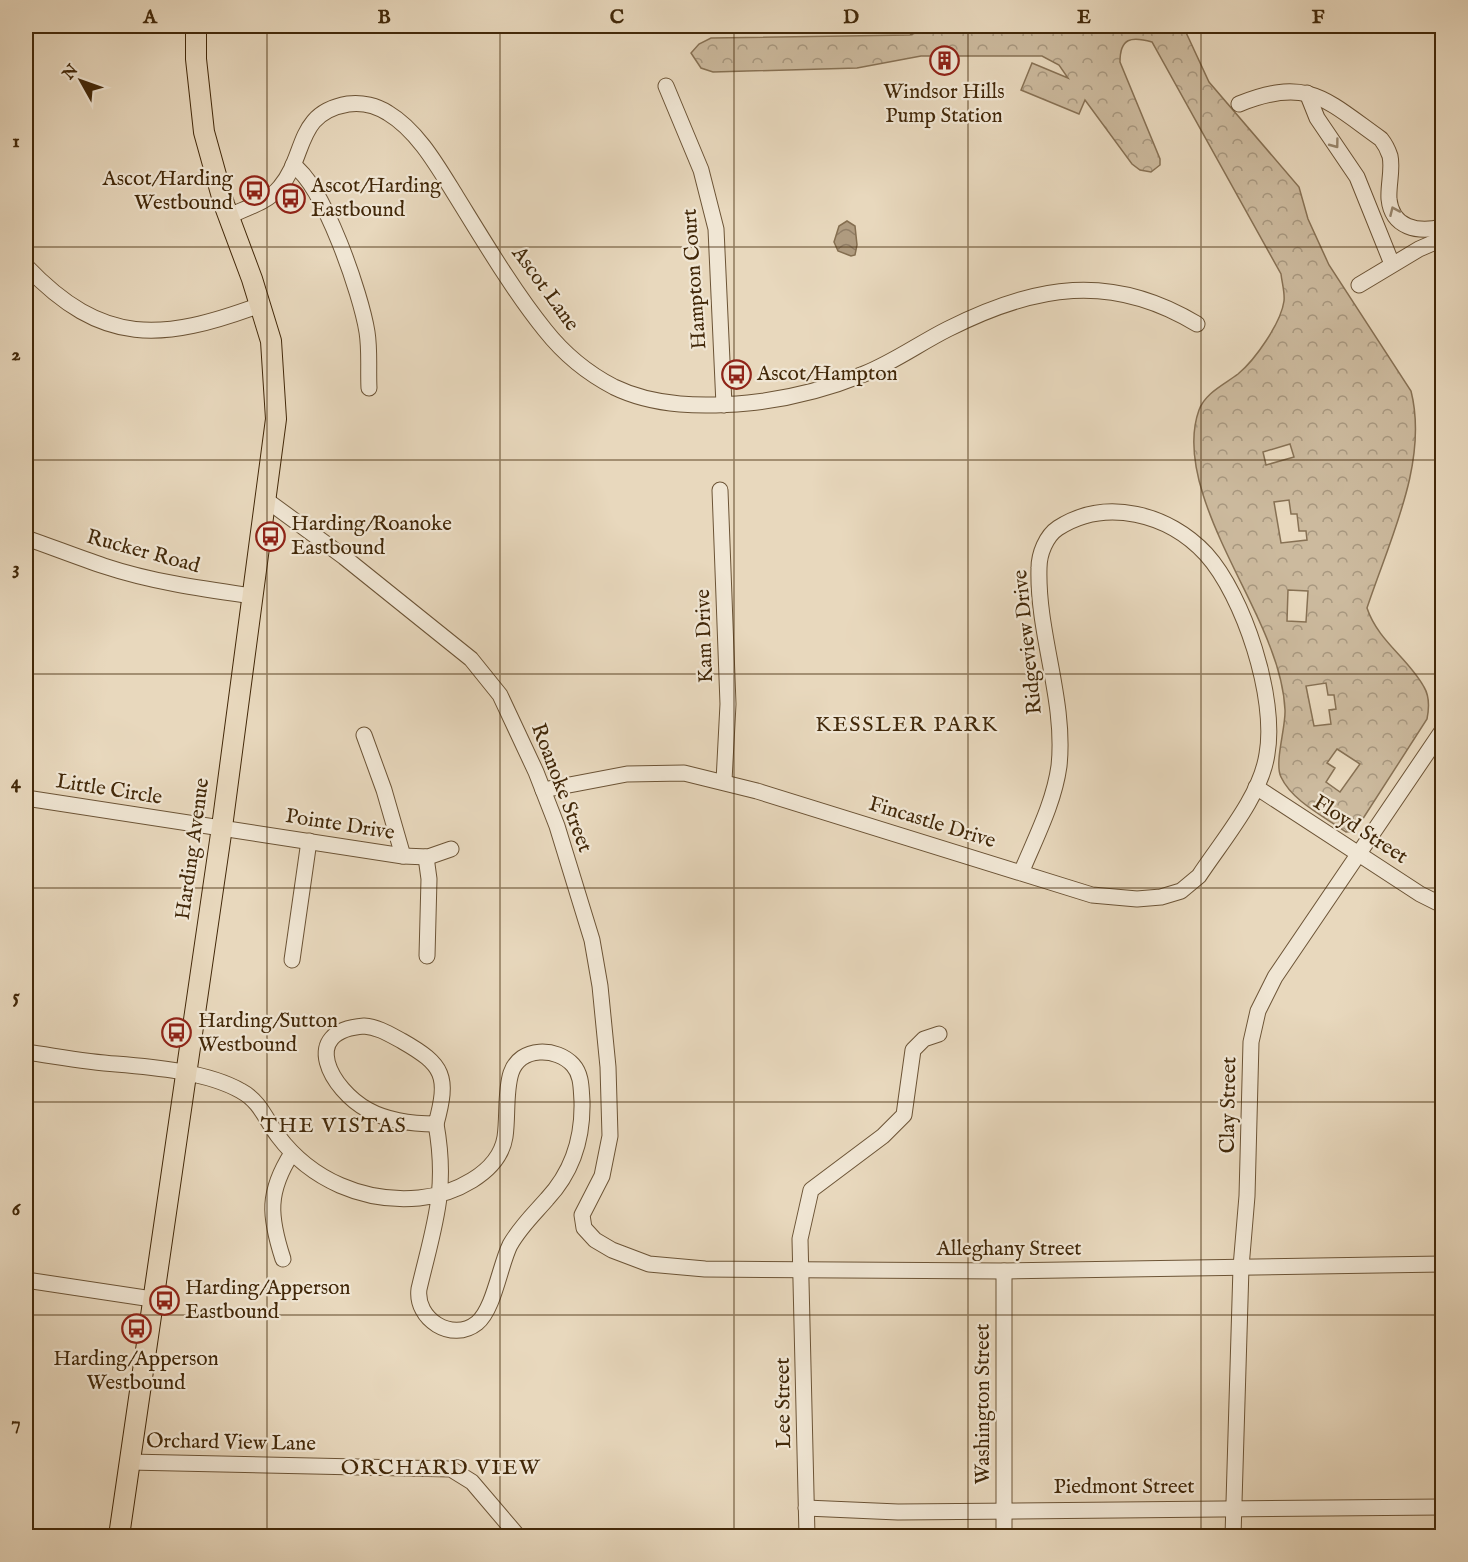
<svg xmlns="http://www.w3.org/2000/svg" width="1468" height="1562" font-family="'IM FELL English',serif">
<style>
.forest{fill:url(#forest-crowns);stroke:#877154;stroke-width:1.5;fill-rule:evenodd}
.water{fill:url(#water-waves);stroke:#846e50;stroke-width:1.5}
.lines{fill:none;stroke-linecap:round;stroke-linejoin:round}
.minor-casing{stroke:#6c5436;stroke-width:17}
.major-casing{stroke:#422809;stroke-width:22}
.minor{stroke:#f0e6d4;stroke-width:15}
.major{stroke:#e8d8bd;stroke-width:20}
.oneway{stroke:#99876e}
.grid{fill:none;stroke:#422809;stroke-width:1.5;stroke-opacity:0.55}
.labels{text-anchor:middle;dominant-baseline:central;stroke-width:4.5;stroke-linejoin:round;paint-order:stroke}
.poi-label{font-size:21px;fill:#422809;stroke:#f0e6d4;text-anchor:start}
.street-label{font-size:21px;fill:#422809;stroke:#f0e6d4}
.neighbourhood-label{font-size:22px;letter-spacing:1.5px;fill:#422809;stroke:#f0e6d4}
.neatline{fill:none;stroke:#422809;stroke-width:2}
.grid-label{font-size:20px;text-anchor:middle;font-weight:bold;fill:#422809}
</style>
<defs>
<pattern id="forest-crowns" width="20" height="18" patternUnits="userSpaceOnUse" patternTransform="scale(1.5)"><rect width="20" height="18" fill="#ccba9e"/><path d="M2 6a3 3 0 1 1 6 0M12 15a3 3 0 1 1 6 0" fill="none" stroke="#a7977f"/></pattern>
<pattern id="water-waves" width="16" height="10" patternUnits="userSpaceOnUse" patternTransform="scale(1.5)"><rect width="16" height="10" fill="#b09c80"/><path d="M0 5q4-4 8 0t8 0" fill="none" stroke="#917f67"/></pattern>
</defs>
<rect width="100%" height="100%" fill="#e8d8bd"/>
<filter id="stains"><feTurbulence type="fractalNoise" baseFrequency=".00333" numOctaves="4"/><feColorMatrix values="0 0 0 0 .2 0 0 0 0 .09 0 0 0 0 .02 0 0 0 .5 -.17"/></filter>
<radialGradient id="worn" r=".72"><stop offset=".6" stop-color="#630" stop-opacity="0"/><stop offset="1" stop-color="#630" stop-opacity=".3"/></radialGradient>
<path class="forest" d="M933,26H1183L1209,82L1299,187L1308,219L1329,265L1411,391C1429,462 1389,541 1367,608C1378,641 1408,658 1424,687C1430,697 1429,709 1427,719L1355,831L1346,832C1325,817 1292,801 1281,777C1274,763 1286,727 1285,710C1284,689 1277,664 1269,644C1245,579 1174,479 1199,410C1205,393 1225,384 1238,374C1255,360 1281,323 1284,301C1285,293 1282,283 1281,274L1152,42C1131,36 1120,38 1120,62L1160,159V165L1151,172L1140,170L1132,164L1085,100L1079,114L1021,90L1032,63L1068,78L1059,65L1042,56H921L857,68L713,72L701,68L691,53L699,44L711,38L910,35ZM1290,444L1294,457L1266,465L1263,452ZM1289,500L1291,514H1297L1299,531H1306L1307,540L1281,543L1274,502ZM1288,590L1308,591L1306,622L1287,621ZM1326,683L1328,695H1334L1336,709L1329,710L1331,724L1314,726L1306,686ZM1337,749L1360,764L1340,792L1326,782L1335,768L1327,763Z"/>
<polygon class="water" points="847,221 855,226 857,245 855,255 851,256 838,251 834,242 839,226"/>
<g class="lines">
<defs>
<g id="minor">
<polyline points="666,86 701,170 716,229 724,405"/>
<polyline points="1307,93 1317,118 1357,177 1392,264"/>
<path d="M1239,104C1308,76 1326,100 1381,139C1385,144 1388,150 1390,156C1393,169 1388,185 1389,199C1392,228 1418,233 1442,227"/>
<path d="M293,165C324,186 361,294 367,332C370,351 368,370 369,388"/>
<path d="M229,216C246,208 268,202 280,187C307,155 295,113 348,104C362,102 377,106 388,113C418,131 438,167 456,196C482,238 514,292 545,330C564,354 587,373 614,387C655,407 704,407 748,403C788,399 827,389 864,374C894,362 920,343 948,329C1035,285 1111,272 1197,324"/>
<path d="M26,266C103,347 162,341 260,305"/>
<polyline points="1359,285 1419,249 1442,239"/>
<polyline points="720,490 728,704 724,781"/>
<polyline points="265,499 344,557 471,659 500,695 536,772 557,826 592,940 600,986 608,1067 610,1136 602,1176 582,1215 584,1228 595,1240 612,1250 649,1264 705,1269 1004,1271 1442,1264"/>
<path d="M26,538C52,547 77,557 104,566C152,582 203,589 252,596"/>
<polyline points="364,735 384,790 403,856"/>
<polyline points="1256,787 1420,894 1442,905"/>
<path d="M543,790L627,774L684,773L757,791L1092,895L1137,899L1161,897L1181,891L1199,876C1222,841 1261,796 1267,754C1277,698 1244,596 1206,554C1169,514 1106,497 1058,528C1046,536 1039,554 1039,568C1037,634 1066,700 1059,766C1054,803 1035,839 1021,873"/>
<polyline points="26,798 403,856 428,857 451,849"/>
<polyline points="426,857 429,879 427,956"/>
<polyline points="292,960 309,841"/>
<path d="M364,1026C378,1027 389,1034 402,1041C444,1065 449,1076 436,1124C414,1124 388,1121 368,1110C331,1090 298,1031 364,1026Z"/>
<path d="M26,1052C55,1056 86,1062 116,1064C153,1067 208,1072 241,1091C260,1101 266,1120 278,1136C311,1180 364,1203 419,1198C452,1195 499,1174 505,1137C508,1117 505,1092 511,1073C520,1046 557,1047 573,1065C582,1075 581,1089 582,1101C583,1139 573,1171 547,1199C534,1214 520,1227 510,1245C500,1265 494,1309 477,1323C452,1343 415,1319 419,1289C434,1225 448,1191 436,1124"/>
<path d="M283,1259C269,1216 267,1192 292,1153"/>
<polyline points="26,1280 152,1299"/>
<polyline points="129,1462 451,1469 472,1482 518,1536"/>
<polyline points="806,1508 898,1512 1442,1507"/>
<polyline points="807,1536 800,1239 811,1190 883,1136 904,1115 913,1050 924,1039 939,1034"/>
<polyline points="1004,1536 1004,1271"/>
<polyline points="1233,1536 1241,1267 1247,1196 1251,1042 1258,1011 1275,977 1442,731"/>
</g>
<polyline id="major" points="119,1536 222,827 276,419 271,341 252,279 224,204 204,132 196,59 196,26"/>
</defs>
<use href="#minor" class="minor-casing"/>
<use href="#major" class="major-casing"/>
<use href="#minor" class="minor"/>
<use href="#major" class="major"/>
</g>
<defs><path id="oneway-chevron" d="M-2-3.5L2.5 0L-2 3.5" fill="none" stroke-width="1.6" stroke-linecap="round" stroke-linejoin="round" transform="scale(1.5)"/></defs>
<g class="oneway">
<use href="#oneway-chevron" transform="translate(1335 144) rotate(53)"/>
<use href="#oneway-chevron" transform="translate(1394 211) rotate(-114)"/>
</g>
<path class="grid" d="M267,26V1536M500,26V1536M734,26V1536M968,26V1536M1201,26V1536M26,247H1442M26,460H1442M26,674H1442M26,888H1442M26,1102H1442M26,1315H1442"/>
<defs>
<symbol id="building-ring" viewBox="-11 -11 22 22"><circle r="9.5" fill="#f0e6d4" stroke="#8f2418" stroke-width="1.5"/><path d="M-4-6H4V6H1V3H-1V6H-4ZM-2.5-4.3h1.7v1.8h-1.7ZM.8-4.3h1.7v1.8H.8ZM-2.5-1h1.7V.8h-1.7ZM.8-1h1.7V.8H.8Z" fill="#8f2418"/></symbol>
<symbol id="bus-ring" viewBox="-11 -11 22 22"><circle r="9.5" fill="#f0e6d4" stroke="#8f2418" stroke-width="1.5"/><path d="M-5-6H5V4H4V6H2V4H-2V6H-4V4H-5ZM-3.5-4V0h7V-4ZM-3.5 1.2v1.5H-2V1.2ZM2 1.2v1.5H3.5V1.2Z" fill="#8f2418"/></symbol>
</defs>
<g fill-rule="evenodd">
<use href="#building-ring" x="928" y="44" width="33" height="33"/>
<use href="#bus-ring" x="238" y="174" width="33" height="33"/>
<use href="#bus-ring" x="274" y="182" width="33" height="33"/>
<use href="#bus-ring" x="720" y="358" width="33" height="33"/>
<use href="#bus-ring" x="254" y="520" width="33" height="33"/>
<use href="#bus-ring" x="160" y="1016" width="33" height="33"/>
<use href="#bus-ring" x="148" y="1284" width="33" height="33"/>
<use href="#bus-ring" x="120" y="1312" width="33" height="33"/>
</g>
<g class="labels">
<g class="poi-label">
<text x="944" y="92" text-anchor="middle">Windsor Hills<tspan x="944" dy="24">Pump Station</tspan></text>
<text x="233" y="179" text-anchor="end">Ascot/Harding<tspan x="233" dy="24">Westbound</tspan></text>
<text x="311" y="186">Ascot/Harding<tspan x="311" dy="24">Eastbound</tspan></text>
<text x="757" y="374">Ascot/Hampton</text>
<text x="291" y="524">Harding/Roanoke<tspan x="291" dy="24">Eastbound</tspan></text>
<text x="198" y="1021">Harding/Sutton<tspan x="198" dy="24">Westbound</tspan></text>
<text x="185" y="1288">Harding/Apperson<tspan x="185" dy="24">Eastbound</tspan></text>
<text x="136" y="1359" text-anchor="middle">Harding/Apperson<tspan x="136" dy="24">Westbound</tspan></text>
</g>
<g class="street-label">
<text transform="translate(695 279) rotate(-94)">Hampton Court</text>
<text transform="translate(545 289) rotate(54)">Ascot Lane</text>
<text transform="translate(143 552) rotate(15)">Rucker Road</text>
<text transform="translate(705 636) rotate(-92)">Kam Drive</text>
<text transform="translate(1028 642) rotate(-96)">Ridgeview Drive</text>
<text transform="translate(561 788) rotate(69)">Roanoke Street</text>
<text transform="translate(109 790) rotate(9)">Little Circle</text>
<text transform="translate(932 823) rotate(17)">Fincastle Drive</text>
<text transform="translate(340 825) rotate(9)">Pointe Drive</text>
<text transform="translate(1360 830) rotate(33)">Floyd Street</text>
<text transform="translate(193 849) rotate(-82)">Harding Avenue</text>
<text transform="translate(1229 1105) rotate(-89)">Clay Street</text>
<text x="1009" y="1249">Alleghany Street</text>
<text transform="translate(784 1403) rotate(-91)">Lee Street</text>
<text transform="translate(983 1404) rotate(-90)">Washington Street</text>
<text transform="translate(231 1443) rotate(1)">Orchard View Lane</text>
<text x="1124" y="1487">Piedmont Street</text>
</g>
<g class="neighbourhood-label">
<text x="907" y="725">KESSLER PARK</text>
<text x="334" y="1126">THE VISTAS</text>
<text x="441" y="1468">ORCHARD VIEW</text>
</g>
</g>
<rect width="1468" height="1562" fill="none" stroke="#e8d8bd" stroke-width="66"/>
<g transform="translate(81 81) rotate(310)" stroke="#f0e6d4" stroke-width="4.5" paint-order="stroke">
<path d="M0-4.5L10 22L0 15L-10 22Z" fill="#422809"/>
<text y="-9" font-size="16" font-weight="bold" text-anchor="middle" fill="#422809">N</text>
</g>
<rect x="33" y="33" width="1402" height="1496" class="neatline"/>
<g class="grid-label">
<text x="150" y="23">A</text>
<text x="384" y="23">B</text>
<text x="617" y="23">C</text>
<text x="851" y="23">D</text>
<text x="1084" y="23">E</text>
<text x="1318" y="23">F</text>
<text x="16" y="147">1</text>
<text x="16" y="360">2</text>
<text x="16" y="574">3</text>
<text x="16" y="788">4</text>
<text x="16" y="1002">5</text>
<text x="16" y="1215">6</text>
<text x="16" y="1429">7</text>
</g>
<rect width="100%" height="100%" filter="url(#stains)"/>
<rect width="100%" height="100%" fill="url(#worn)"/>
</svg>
